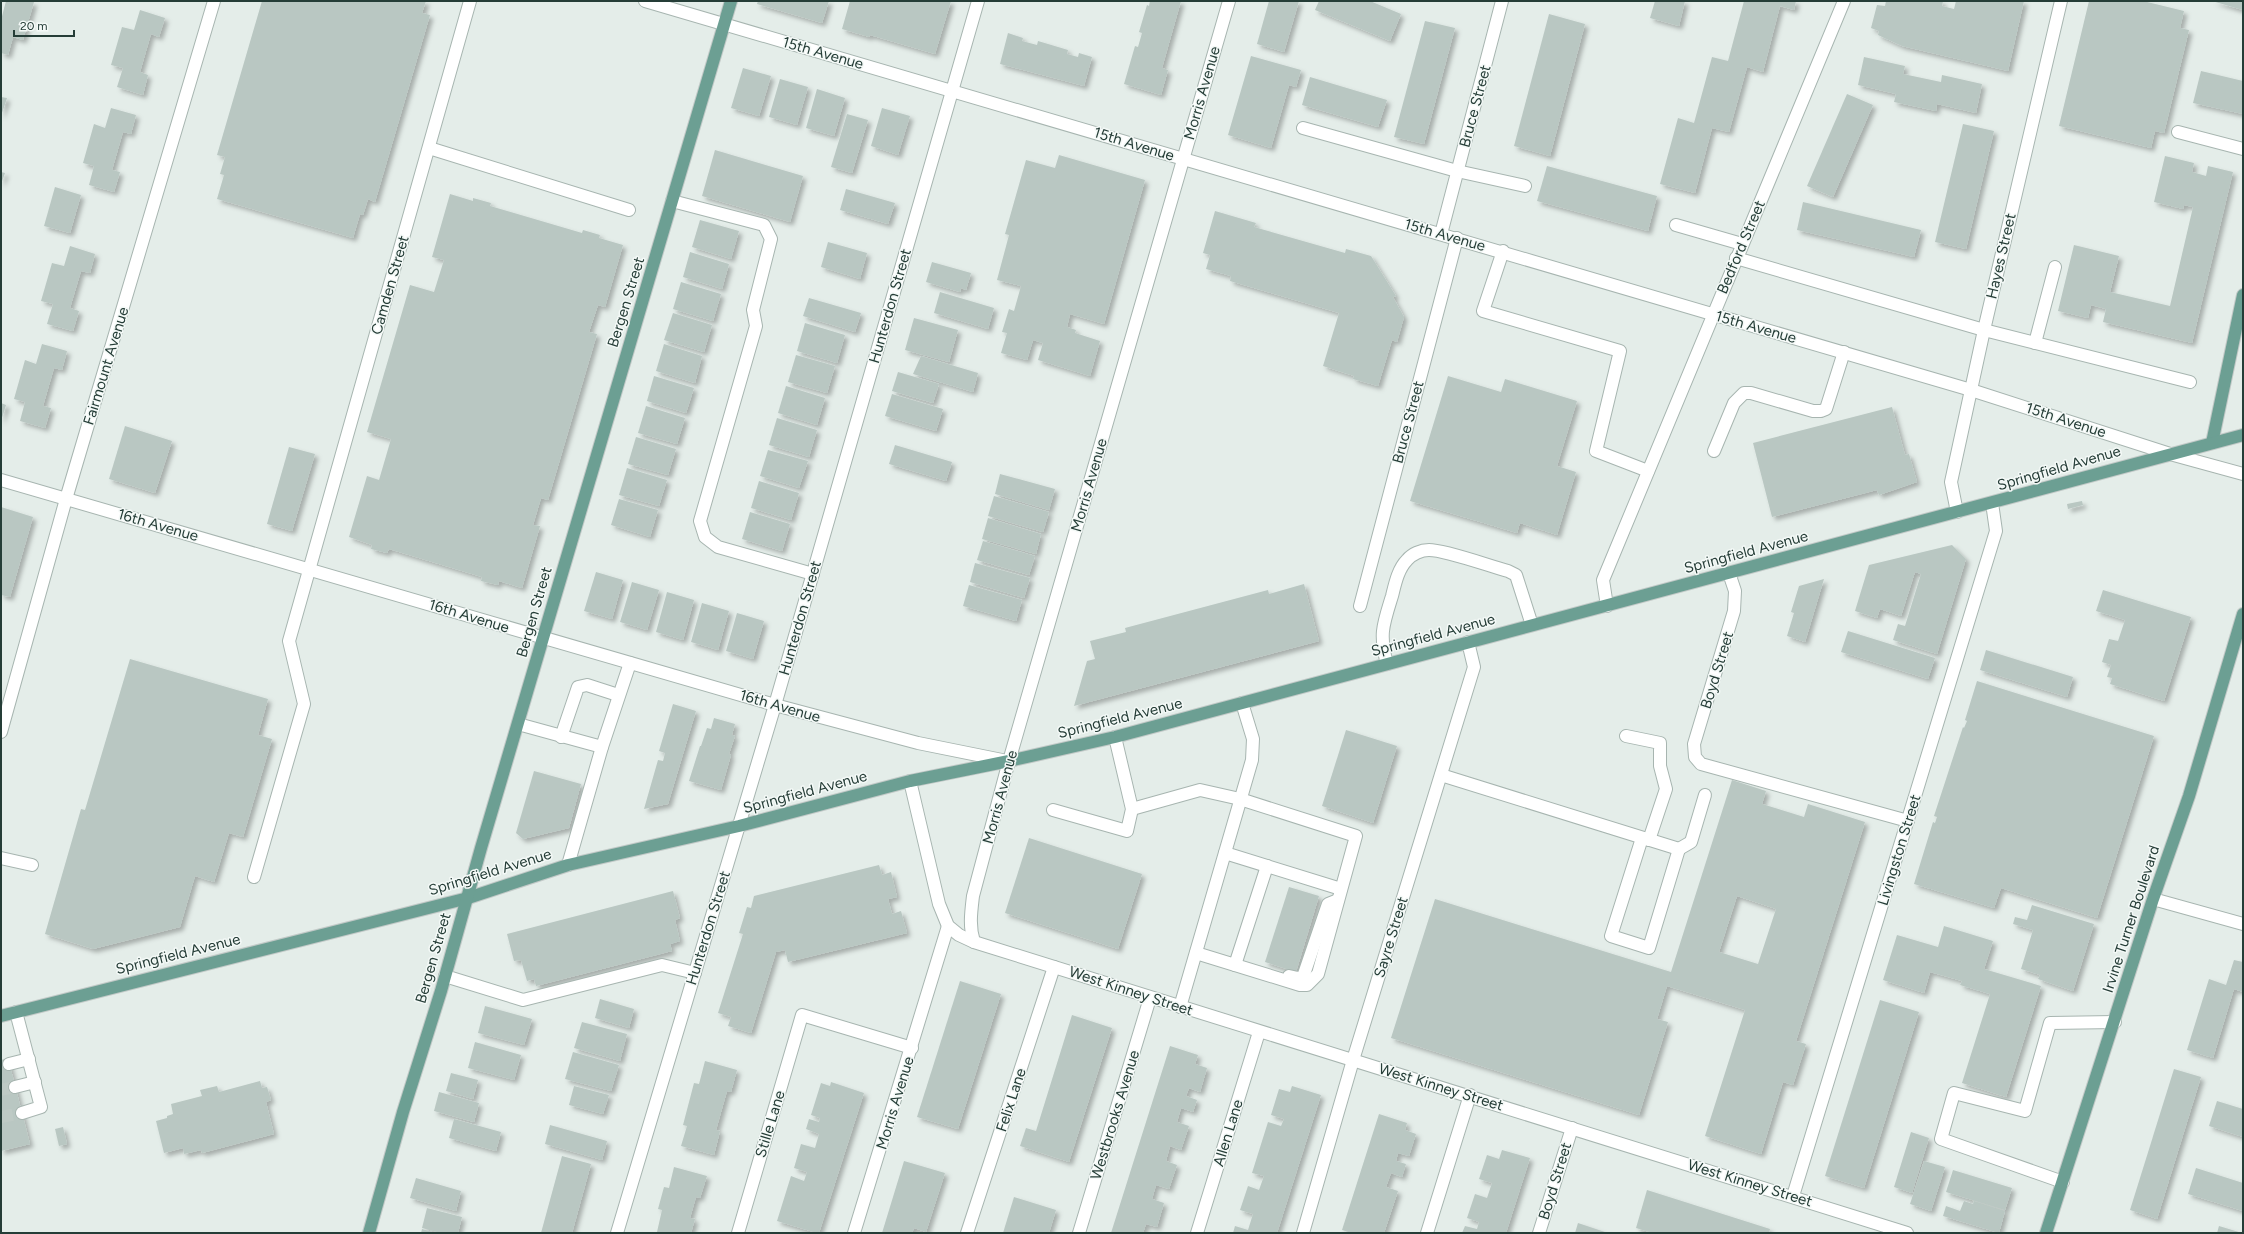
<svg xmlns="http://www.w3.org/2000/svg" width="2244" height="1234" font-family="Figtree,sans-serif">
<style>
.building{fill:#b9c7c2;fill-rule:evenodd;filter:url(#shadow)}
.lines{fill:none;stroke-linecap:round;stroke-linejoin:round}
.minor-tunnel{stroke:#becac5;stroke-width:12;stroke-dasharray:12 6;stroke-linecap:butt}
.minor-casing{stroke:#a7b5b0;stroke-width:14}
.major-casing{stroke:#c2c9c7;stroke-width:14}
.minor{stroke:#fff;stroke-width:12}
.major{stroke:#6c9f93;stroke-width:12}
.labels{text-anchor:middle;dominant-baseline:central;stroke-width:3;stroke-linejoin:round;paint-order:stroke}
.street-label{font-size:15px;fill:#253d37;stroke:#f4f9f7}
</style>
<defs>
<filter id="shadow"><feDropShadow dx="3.5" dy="3.5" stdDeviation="2" flood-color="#0004"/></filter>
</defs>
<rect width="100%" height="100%" fill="#e4ede9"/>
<g class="building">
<polygon points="6,1 34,2 23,40 13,37 8,55 1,53 1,20"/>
<polygon points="262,1 426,1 422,13 430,15 375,202 368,199 363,215 360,214 353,238 217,199 224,175 220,174 225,157 217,155"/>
<polygon points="758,1 829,1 822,23 757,4"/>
<polygon points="850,1 951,1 935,54 870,35 869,37 842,29"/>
<polygon points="1150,1 1181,1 1162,68 1168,70 1161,95 1124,84 1135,46 1138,47 1142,33 1139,32 1147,5 1149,6"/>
<polygon points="1269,1 1299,1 1284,52 1257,44"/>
<polygon points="1319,1 1370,1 1401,14 1390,41 1315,10"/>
<polygon points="1655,1 1685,1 1679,26 1650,18"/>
<polygon points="1744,1 1796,1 1794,10 1780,6 1763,72 1747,67 1729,132 1712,128 1695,193 1660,184 1678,118 1694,123 1712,57 1728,61"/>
<polygon points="1886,1 1943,1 1942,6 1954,9 1956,1 2024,1 2008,71 1902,46 1878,35 1879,31 1871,28 1877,5 1885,6"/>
<polygon points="2089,1 2143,1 2184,11 2180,28 2189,30 2164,133 2155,131 2151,148 2059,126"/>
<polygon points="2212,1 2243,1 2243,10"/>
<polygon points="140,10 165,18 159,37 151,34 140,72 148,75 143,95 117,87 123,68 111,65 122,27 134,30"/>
<polygon points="1549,14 1585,24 1550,156 1514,146"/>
<polygon points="1425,21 1455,28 1424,144 1394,137"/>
<polygon points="1008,33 1023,38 1022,41 1037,45 1038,41 1068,50 1067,54 1078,57 1079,53 1092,57 1084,86 1000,64"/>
<polygon points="1251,56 1301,70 1296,87 1289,85 1271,148 1228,135"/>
<polygon points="1864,57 1905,66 1903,74 1941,82 1942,75 1982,84 1976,113 1937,104 1936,111 1894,102 1896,94 1858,85"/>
<polygon points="743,68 771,76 759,116 731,108"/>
<polygon points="2201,71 2243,81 2243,114 2193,103"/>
<polygon points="1310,77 1387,100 1378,127 1302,105"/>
<polygon points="780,79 808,87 797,125 769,117"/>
<polygon points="817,89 845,98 834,136 806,128"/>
<polygon points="1847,94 1873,105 1833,197 1807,186"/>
<polygon points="1,97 7,98 1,116"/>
<polygon points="111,108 136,115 131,134 123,132 112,170 120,172 114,192 89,185 94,166 83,163 94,124 105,128"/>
<polygon points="882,108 910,116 898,155 871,146"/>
<polygon points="847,114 868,120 852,173 831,167"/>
<polygon points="1963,124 1994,131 1966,249 1935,242"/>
<polygon points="715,150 803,176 790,222 702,196"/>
<polygon points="1059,155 1145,180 1104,324 1070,314 1067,327 1076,330 1075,333 1100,341 1090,376 1038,360 1043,343 1033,340 1027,360 1001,353 1007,333 1002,332 1009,309 1014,311 1021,286 997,280 1009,235 1005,234 1026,160 1055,168"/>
<polygon points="2165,156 2194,163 2192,172 2206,176 2208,166 2233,172 2192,343 2103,322 2106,309 2091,305 2088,318 2058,311 2074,245 2119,256 2110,292 2170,306 2193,207 2184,205 2183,209 2154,202"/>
<polygon points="1547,166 1657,196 1648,231 1537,201"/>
<polygon points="1,172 5,173 1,184"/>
<polygon points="55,187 81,195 70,233 44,226"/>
<polygon points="846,189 895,203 888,224 840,210"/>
<polygon points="450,194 473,201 473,198 491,203 490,206 582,233 583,230 600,235 599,238 623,245 605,307 598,305 589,332 597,334 548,500 541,498 533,525 540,526 522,588 499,581 498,585 481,581 482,577 389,549 387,553 371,549 372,545 349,537 367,476 379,480 391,439 367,432 410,285 434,292 444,260 432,257"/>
<polygon points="1803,202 1921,230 1914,257 1797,230"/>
<polygon points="1215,211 1256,223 1254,227 1345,253 1346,249 1371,256 1396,296 1393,297 1404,317 1397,342 1392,340 1378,386 1353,379 1354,376 1323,366 1339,313 1230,281 1231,276 1206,269 1210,255 1203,253"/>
<polygon points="700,220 739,231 731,259 692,247"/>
<polygon points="828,242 867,253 860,279 821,267"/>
<polygon points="70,246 95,254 90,273 81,271 70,308 79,311 73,331 47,324 53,304 41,301 52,263 64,266"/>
<polygon points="690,252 729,264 722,289 683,277"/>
<polygon points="932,262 971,273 966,290 961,288 960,292 926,282"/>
<polygon points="681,282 721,294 713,321 673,309"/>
<polygon points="940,292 994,308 988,329 934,313"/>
<polygon points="809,298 861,313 855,332 803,316"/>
<polygon points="673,313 712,325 704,352 664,340"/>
<polygon points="914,318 958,330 949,362 905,350"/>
<polygon points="805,323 845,335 837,363 797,351"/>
<polygon points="42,344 67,351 62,370 54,368 43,406 51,408 45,428 20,421 25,402 14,399 25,360 36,364"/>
<polygon points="664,344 702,356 695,383 656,371"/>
<polygon points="796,355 835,366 827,393 788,382"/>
<polygon points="921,356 978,373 973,392 913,374"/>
<polygon points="898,372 939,384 933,403 892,391"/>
<polygon points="654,376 694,388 686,413 647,401"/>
<polygon points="1448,376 1501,392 1505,379 1577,401 1557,466 1576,472 1557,535 1520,523 1517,533 1410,501"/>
<polygon points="786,386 825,398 817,425 778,413"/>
<polygon points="892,394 943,409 936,431 885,416"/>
<polygon points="1,403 6,405 1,421"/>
<polygon points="646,406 685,418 677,444 638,433"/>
<polygon points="1892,407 1905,455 1909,454 1917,482 1879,495 1877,490 1772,517 1753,443"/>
<polygon points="777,418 817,430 809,457 769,445"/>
<polygon points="125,426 172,441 155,493 109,479"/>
<polygon points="636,437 676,449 668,475 628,464"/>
<polygon points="895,445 952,462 946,481 889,464"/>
<polygon points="289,447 315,454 292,531 267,524"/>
<polygon points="768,450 808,461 799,488 760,476"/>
<polygon points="627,468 667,480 659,506 619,495"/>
<polygon points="1000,474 1055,489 1049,510 995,494"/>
<polygon points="759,481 799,493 791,520 751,508"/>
<polygon points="994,496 1049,512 1043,532 988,516"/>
<polygon points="619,499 658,510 650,537 611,525"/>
<polygon points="2082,501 2083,505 2068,509 2067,504"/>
<polygon points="1,507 33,517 10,597 1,595"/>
<polygon points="750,512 790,524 782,551 742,539"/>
<polygon points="988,518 1041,534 1036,554 982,539"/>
<polygon points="983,541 1035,556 1029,575 977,560"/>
<polygon points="1952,545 1966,559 1937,654 1893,640 1898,624 1905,626 1921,574 1915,572 1901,616 1880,609 1877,618 1855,611 1869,565"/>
<polygon points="975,563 1030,578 1024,598 970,582"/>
<polygon points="596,572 623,580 612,619 584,611"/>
<polygon points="1824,579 1805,642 1787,636 1794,613 1791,612 1799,586"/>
<polygon points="632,582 659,590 647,630 620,622"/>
<polygon points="1304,584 1319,641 1074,706 1087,661 1095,659 1090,641 1126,632 1125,628 1268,590 1269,594"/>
<polygon points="969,585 1022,600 1016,621 963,606"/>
<polygon points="2103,590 2191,617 2164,701 2110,684 2112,678 2107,677 2111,665 2102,662 2109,639 2118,641 2125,620 2096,611"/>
<polygon points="667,592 694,600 683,640 656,632"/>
<polygon points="702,603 729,611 718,650 691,642"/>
<polygon points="737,613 764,621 753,659 726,651"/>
<polygon points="1848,631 1935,658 1928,679 1841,652"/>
<polygon points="1986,650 2073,677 2067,697 1980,670"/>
<polygon points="130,659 268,699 258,735 272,739 243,837 229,833 214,882 195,876 180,927 93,949 45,934 81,809 85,810"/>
<polygon points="1977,681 2154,736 2097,918 2001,888 1994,908 1914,884 1933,822 1935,823 1937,817 1934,816 1963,727 1964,728 1967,721 1965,720"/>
<polygon points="673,704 696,711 668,804 644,809 658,760 663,761 665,753 659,751"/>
<polygon points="714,718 735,724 732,735 735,736 729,754 731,755 721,790 689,781 700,746 701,746 707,728 711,729"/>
<polygon points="1346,730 1397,746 1373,823 1322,806"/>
<polygon points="534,771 581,784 569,828 523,839 516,833"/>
<path d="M1732,780L1766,791L1762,804L1804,817L1808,804L1865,822L1796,1041L1806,1044L1793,1085L1783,1082L1761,1154L1705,1136L1745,1010L1667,986L1657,1019L1668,1022L1639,1115L1391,1038L1435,899L1671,972ZM1737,896L1776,909L1758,964L1719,952Z"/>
<polygon points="1029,838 1142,874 1118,949 1005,913"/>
<polygon points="879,865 882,875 891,872 897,897 888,899 892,914 901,911 907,933 788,962 785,950 776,952 751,1033 728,1026 731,1017 718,1013 743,934 739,933 747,907 751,908 754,896"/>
<polygon points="1289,887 1319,896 1296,972 1265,962"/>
<polygon points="673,891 680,918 675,920 680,941 670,944 672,951 536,986 534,979 527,981 521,960 514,961 507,934"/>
<polygon points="2032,905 2094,924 2073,991 2038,979 2040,975 2021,969 2033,930 2013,924 2015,917 2027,920"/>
<polygon points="1944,926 1993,941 1984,969 2041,986 2006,1097 1962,1083 1990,994 1960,985 1962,981 1930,972 1924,993 1883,980 1897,935 1938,947"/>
<polygon points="2234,960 2243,962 2243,992 2234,989 2213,1058 2187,1050 2209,979 2226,985"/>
<polygon points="960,981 1001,994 958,1129 917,1117"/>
<polygon points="600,999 634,1009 629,1028 595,1018"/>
<polygon points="1880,1000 1919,1012 1864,1188 1825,1176"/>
<polygon points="485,1006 532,1019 524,1045 478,1033"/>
<polygon points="1072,1015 1112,1028 1069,1162 1020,1146 1026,1128 1036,1131"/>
<polygon points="582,1022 627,1034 620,1061 574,1048"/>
<polygon points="475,1042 521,1055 514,1080 468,1068"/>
<polygon points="1170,1046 1198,1055 1195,1064 1207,1068 1200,1092 1189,1088 1186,1096 1197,1100 1193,1112 1181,1108 1177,1122 1189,1126 1181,1150 1170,1146 1166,1161 1177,1165 1169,1189 1156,1185 1152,1199 1164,1203 1157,1227 1146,1224 1143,1233 1111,1233"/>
<polygon points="573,1052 619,1065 611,1091 565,1079"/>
<polygon points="8,1058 30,1144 1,1151 1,1060"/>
<polygon points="705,1061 737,1070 731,1092 727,1091 716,1130 720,1131 714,1155 681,1146 687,1126 683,1125 694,1083 699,1084"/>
<polygon points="2174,1069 2201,1077 2157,1219 2130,1210"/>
<polygon points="451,1073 478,1080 473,1099 446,1091"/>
<polygon points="260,1081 262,1088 267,1087 271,1100 266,1102 274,1134 202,1153 201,1150 184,1154 183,1148 164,1153 156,1121 167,1118 167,1116 173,1114 171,1104 202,1096 200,1090 217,1086 219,1092"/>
<polygon points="831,1082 864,1093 819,1233 817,1233 777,1221 791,1176 804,1181 807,1172 794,1168 801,1144 815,1148 819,1134 806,1129 809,1119 819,1122 820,1118 811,1115 821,1083 830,1086"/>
<polygon points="574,1086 609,1095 603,1114 569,1105"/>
<polygon points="1292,1086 1321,1095 1277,1233 1233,1233 1235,1226 1248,1230 1253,1214 1240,1210 1248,1186 1259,1190 1264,1176 1252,1173 1268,1122 1281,1126 1284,1119 1271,1115 1279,1089 1290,1092"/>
<polygon points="439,1092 479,1103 474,1122 434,1111"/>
<polygon points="2217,1101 2243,1109 2243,1137 2209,1126"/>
<polygon points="1379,1114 1407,1123 1405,1130 1416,1134 1409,1156 1398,1153 1396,1161 1406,1164 1402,1177 1391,1173 1386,1187 1398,1191 1384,1233 1352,1233 1342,1230"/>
<polygon points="454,1119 501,1132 496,1151 449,1138"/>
<polygon points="550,1125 607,1141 602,1160 545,1144"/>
<polygon points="63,1127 67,1144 59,1146 55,1129"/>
<polygon points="1911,1132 1929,1138 1912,1193 1894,1187"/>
<polygon points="1502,1150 1530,1158 1506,1233 1462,1233 1465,1226 1477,1229 1479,1222 1467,1218 1475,1194 1487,1198 1492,1183 1479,1179 1487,1155 1499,1159"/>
<polygon points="562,1156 591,1164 572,1233 541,1233"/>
<polygon points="904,1161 945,1173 926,1232 914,1228 912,1233 882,1233"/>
<polygon points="1924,1161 1945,1167 1931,1211 1910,1204"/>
<polygon points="674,1167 707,1176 700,1198 696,1197 690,1218 695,1219 691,1233 657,1232 662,1210 658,1209 664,1187 669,1188"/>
<polygon points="2196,1168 2243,1183 2243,1211 2188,1194"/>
<polygon points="1953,1170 2012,1188 2005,1210 1946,1192"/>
<polygon points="416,1178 461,1191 456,1211 410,1198"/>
<polygon points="1647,1190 1770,1229 1769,1233 1653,1233 1636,1228"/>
<polygon points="1014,1197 1056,1210 1049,1233 1003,1233"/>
<polygon points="1964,1201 1973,1204 1974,1201 2005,1211 1999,1233 1943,1216 1946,1206 1960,1211"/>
<polygon points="427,1208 462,1217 458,1233 441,1233 422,1228"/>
<polygon points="1578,1223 1608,1233 1575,1233"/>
<polygon points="2219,1226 2242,1233 2217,1233"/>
<polygon points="422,1229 436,1233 421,1233"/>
</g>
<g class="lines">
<g class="minor-tunnel">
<polyline points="1,1090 15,1087"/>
<polyline points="1,1117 22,1113"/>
</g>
<defs>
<g id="minor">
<polyline points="645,1 1971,390 2170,454 2243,474"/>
<polyline points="1303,128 1457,171 1525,186"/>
<polyline points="2178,132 2243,149"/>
<polyline points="429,148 629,210"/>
<polyline points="672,201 764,225 771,239 753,310 756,326 700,521 705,537 718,547 813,574"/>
<polyline points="1676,225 1742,244"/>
<polyline points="1441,234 1502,1"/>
<polyline points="1503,251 1483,311 1620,351 1596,451 1648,471"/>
<polyline points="1736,258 1984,330 2190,382"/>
<polyline points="2035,343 2055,267"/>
<polyline points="1714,451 1734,403 1744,393 1751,393 1813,411 1821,411 1826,409 1844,352"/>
<polyline points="1,480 775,705 918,743 1007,761"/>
<polyline points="1957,512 1951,482 1984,330 2061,1"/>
<polyline points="1729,573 1735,591 1734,611 1694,744 1695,757 1701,764 1908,821"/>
<polyline points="1360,606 1457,238"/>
<polyline points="1607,606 1603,580 1844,1"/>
<path d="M1387,664C1379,634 1383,625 1392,596C1395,584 1398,569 1407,560C1412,554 1421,550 1429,550C1446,550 1489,566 1508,571L1516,575L1532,625"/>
<polyline points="518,724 602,747"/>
<polyline points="1,732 66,499 214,1"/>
<polyline points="1626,736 1660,743 1660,766 1666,789 1649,840"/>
<polyline points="561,737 578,687 587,685 618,695"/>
<polyline points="1441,775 1679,849 1649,948 1611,936 1642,838"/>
<polyline points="910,781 939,904 948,926 959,935 974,942 1907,1233"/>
<polyline points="1132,809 1200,790 1240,799 1356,836 1318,974 1307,985 1300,985 1196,953"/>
<polyline points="1053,810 1127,831 1132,809 1115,737"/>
<polyline points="1679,849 1691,842 1705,795"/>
<polyline points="1225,853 1341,889"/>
<polyline points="1,858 32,865"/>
<polyline points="568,865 602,747 630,663"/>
<polyline points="254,877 304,704 289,641 470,1"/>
<polyline points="2153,899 2243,924"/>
<path d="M974,942C969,926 971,913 973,896L1009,761L1229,1"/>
<polyline points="1235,965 1267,866"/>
<polyline points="445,976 523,1000 662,965 695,973"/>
<polyline points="1289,976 1298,978 1303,977 1328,904 1338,900"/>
<polyline points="1180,1007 1252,760 1253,739 1242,703"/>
<polyline points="16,1012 41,1107 22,1113"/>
<polyline points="9,1064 29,1059"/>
<polyline points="15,1087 35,1082"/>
<polyline points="2063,1182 1941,1139 1954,1093 2025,1111 2050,1023 2115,1022"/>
<polyline points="1793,1196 1996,531 1992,503"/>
<polyline points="617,1233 775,705 978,1"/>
<polyline points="738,1233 802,1015 912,1048"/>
<polyline points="854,1233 948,926"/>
<polyline points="967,1233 1054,967"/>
<polyline points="1079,1233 1150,998"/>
<polyline points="1197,1233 1259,1032"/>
<polyline points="1303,1233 1353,1060 1474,667 1468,642"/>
<polyline points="1427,1233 1470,1095"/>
<polyline points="1539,1233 1572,1128"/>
</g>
<g id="major">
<polyline points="2212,443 2243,295"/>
<polyline points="1,1016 468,898 568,865 739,826 910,781 1009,761 1115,737 2243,435"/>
<polyline points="369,1233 403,1112 441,991 481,848 731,1"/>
<polyline points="2046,1233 2153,899 2189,796 2243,614"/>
</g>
</defs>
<use href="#minor" class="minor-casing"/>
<use href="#major" class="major-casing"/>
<use href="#minor" class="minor"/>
<use href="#major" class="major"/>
</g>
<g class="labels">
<g class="street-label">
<text transform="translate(823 53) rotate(16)">15th Avenue</text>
<text transform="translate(1202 93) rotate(-74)">Morris Avenue</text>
<text transform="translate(1475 106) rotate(-75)">Bruce Street</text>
<text transform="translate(1134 144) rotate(17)">15th Avenue</text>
<text transform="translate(1445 235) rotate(16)">15th Avenue</text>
<text transform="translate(1741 247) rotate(-67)">Bedford Street</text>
<text transform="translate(2001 256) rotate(-77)">Hayes Street</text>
<text transform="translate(390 285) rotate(-74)">Camden Street</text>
<text transform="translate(626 302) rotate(-73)">Bergen Street</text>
<text transform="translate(890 306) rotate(-74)">Hunterdon Street</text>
<text transform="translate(1756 327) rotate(16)">15th Avenue</text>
<text transform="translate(106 366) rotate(-73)">Fairmount Avenue</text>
<text transform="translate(2066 420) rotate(18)">15th Avenue</text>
<text transform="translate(1408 422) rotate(-75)">Bruce Street</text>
<text transform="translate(2059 468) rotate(-16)">Springfield Avenue</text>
<text transform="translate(1089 485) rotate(-74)">Morris Avenue</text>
<text transform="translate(158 525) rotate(16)">16th Avenue</text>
<text transform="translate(1746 552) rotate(-15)">Springfield Avenue</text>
<text transform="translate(534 612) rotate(-74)">Bergen Street</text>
<text transform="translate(469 616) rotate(17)">16th Avenue</text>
<text transform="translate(800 618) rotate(-74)">Hunterdon Street</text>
<text transform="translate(1433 635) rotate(-15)">Springfield Avenue</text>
<text transform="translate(1717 670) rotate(-73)">Boyd Street</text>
<text transform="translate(780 706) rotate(16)">16th Avenue</text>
<text transform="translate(1120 718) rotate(-14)">Springfield Avenue</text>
<text transform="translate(805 792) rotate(-15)">Springfield Avenue</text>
<text transform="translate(1000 797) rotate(-75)">Morris Avenue</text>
<text transform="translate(1899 850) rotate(-73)">Livingston Street</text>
<text transform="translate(490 872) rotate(-17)">Springfield Avenue</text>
<text transform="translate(2131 919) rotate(-72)">Irvine Turner Boulevard</text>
<text transform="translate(708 928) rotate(-73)">Hunterdon Street</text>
<text transform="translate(1391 937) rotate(-73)">Sayre Street</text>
<text transform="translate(178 954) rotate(-14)">Springfield Avenue</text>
<text transform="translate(433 958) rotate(-74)">Bergen Street</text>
<text transform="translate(1131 991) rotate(18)">West Kinney Street</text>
<text transform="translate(1441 1087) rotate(17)">West Kinney Street</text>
<text transform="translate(1011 1100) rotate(-72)">Felix Lane</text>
<text transform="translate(895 1103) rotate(-73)">Morris Avenue</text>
<text transform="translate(1115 1115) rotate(-73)">Westbrooks Avenue</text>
<text transform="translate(770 1124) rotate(-73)">Stille Lane</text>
<text transform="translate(1228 1133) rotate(-73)">Allen Lane</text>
<text transform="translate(1555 1181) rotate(-73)">Boyd Street</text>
<text transform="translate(1750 1183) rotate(17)">West Kinney Street</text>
</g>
</g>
<rect width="2244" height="1234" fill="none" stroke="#253d37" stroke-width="4"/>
<path d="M14 30v6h60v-6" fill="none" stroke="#253d37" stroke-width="2"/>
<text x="20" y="30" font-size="12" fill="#253d37" stroke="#f4f9f7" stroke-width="3" paint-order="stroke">20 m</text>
</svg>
